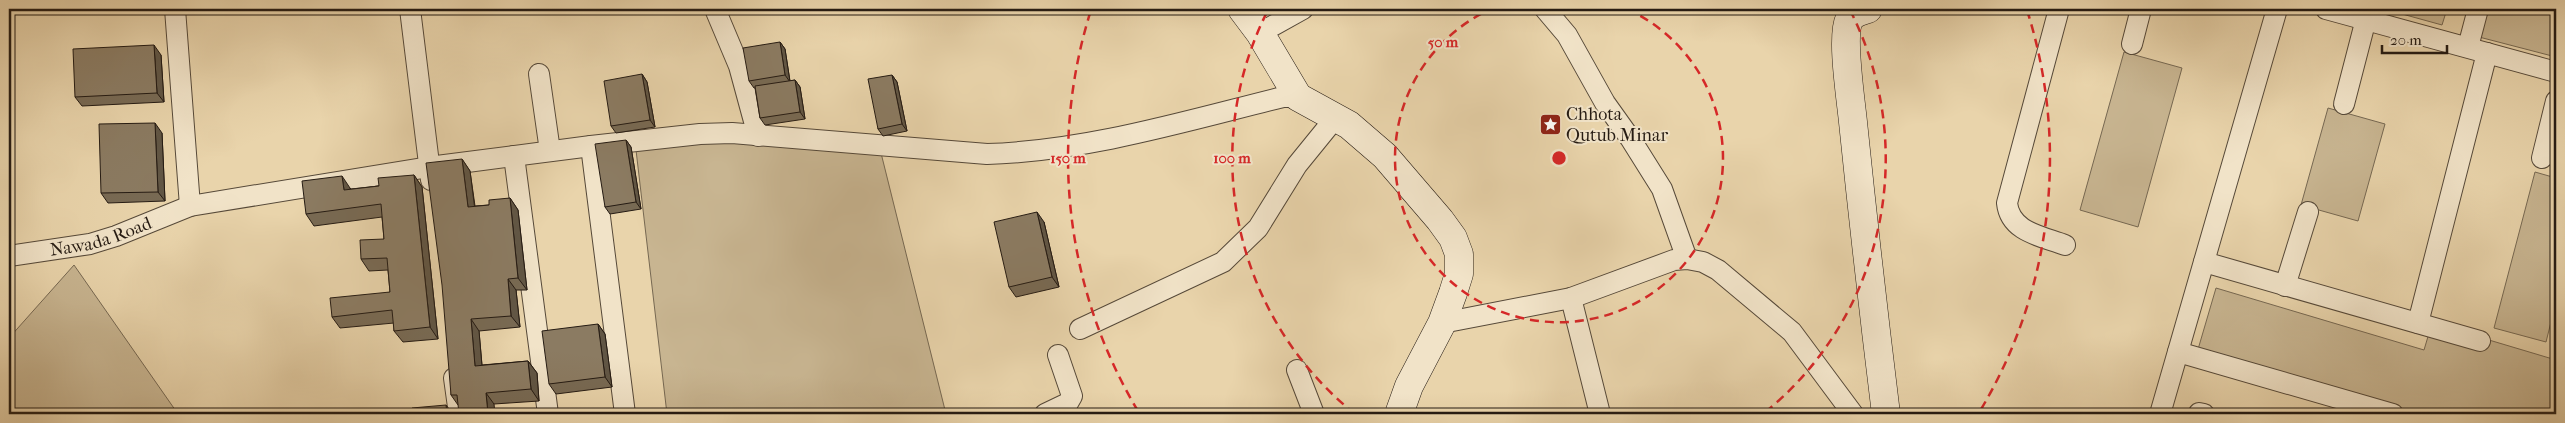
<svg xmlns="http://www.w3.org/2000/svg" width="2565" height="423" font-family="'IM FELL French Canon',serif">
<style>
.green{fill:#c8b591;stroke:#766852}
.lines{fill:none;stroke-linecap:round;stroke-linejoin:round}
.street-casing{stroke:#564939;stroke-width:22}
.secondary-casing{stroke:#251b13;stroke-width:29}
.street{stroke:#f1e3c8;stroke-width:20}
.secondary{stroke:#f1e3c8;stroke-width:28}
.wall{fill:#786a54;stroke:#251b13}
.shaded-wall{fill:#615645;stroke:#251b13}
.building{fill:#8b7b62;stroke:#251b13}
.ring{fill:none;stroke:#d62828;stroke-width:2.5;stroke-dasharray:9 6}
.labels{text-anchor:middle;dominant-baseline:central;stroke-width:4;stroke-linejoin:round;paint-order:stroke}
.poi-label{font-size:18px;fill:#251b13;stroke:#f1e3c8;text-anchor:start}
.street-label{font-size:18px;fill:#251b13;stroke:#f1e3c8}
.centre{fill:#d62828;stroke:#f1e3c8;stroke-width:2.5}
.ring-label{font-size:15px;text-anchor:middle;font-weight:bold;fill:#d62828;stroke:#f1e3c8;stroke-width:4;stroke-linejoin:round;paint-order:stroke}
</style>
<rect width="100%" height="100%" fill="#e9d4ab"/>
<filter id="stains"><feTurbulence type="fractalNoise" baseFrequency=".004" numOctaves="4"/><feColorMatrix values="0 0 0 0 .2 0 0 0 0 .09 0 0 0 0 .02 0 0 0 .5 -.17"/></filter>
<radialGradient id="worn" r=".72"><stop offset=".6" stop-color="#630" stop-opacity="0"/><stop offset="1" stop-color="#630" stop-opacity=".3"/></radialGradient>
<g class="green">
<polygon points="2384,9 2447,9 2442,25"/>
<polygon points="2486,9 2556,9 2556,57 2479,37"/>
<polygon points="2124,52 2182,68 2138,227 2080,210"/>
<polygon points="2328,108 2385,124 2358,221 2301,205"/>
<polygon points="717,135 881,153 946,414 667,414 636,150"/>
<polygon points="2535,172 2556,178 2556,302 2546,342 2494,328"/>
<polygon points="74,265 178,414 9,414 9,338"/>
<polygon points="2216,288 2424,350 2432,323 2556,360 2556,414 2367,414 2194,363"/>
</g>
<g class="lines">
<defs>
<g id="street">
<polyline points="175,9 190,206"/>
<polyline points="410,9 431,180"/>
<polyline points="715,9 739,66 758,136"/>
<polyline points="1545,9 1567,35 1605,103 1630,138 1662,189 1687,259"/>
<path d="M2059,9L2007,203C2010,232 2041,236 2065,245"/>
<polyline points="2326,9 2556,72"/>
<polyline points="1260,33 1303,9"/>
<polyline points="2132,44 2141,9"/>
<polyline points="2468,47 2478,9"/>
<polyline points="539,74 550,151"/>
<polyline points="2344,104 2366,19"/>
<polyline points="591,146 625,414"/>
<polyline points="514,156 548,414"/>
<polyline points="2542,158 2556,101"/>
<path id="s1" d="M9,256L90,244L116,236L190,206L429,167L591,146L700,134L732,133L987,154C1087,151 1186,121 1283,97H1298"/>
<polyline points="2204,262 2480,341"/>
<polyline points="2285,286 2308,212"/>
<polyline points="1571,298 1600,414"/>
<polyline points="1442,323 1571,298 1674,260 1687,259 1703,262 1718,270 1792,332 1853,414"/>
<polyline points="2418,323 2487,53"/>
<polyline points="1080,329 1223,262 1258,228 1297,165 1336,117"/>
<polyline points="2178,352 2393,414"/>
<polyline points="1297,370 1314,414"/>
<polyline points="454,378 459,414"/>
<polyline points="2199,413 2204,414"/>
<polyline points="1045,414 1068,403 1072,396 1058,355"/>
<polyline points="2160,414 2277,9"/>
</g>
<g id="secondary">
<polyline points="1242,9 1260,33 1298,97 1349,125 1385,156 1440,220 1453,238 1459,254 1459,274 1453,293 1442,323 1409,386 1399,414"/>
<path d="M1868,9C1861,11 1853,13 1849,20C1841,37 1851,101 1853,122C1863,220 1874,317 1886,414"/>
</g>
</defs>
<use href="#street" class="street-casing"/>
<use href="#secondary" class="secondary-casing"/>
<use href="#street" class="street"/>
<use href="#secondary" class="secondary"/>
</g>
<g class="wall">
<polygon points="780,42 785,49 790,81 795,80 800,87 805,119 765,125 760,118 755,88 754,88 749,81"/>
<polygon points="161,55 164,102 82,106 75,97"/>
<polygon points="642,74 647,82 655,127 616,133 611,126"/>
<polygon points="892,75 897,82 907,131 883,136 878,129"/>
<polygon points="162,133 165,201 108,203 101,193"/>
<polygon points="626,140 631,147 641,209 610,214 605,207"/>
<polygon points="462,159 470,171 475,206 489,205 510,198 518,210 527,290 516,290 520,327 479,331 482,365 528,361 537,373 539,401 494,404 458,405 451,395"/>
<polygon points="414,175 422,187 438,339 403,342 394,331 394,323 340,328 332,317 390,292 388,270 369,271 361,259 384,239 382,217 314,226 306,214 350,188 351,189 379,186"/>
<polygon points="1044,222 1059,287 1016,297 1009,287"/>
<polygon points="598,324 605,334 612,387 556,394 549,384"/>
</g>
<g class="shaded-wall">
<polygon points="780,42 785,49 790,82 785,75"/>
<polygon points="154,45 161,55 164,102 157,93"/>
<polygon points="642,74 647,82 655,127 650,120"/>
<polygon points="892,75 897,82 907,131 902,124"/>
<polygon points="795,80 800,87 805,119 800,112"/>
<polygon points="155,123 162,133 165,201 158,192"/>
<polygon points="626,140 631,147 641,209 636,202"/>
<polygon points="462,159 470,171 476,218 468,207"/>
<polygon points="414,175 422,187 438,339 430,327"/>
<polygon points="342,176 350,188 352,202 344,190"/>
<polygon points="510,198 518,210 527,290 518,278"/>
<polygon points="1037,212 1044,222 1059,287 1052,277"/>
<polygon points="508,279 516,290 520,327 511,316"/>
<polygon points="471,319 479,331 483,378 475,366"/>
<polygon points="598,324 605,334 612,387 605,377"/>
<polygon points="528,361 537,373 539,401 531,389"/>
<polygon points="486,393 494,404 495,414 488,414"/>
<polygon points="446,405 453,414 447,414"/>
</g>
<g class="building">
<polygon points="780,42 785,75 749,81 743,48"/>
<polygon points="154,45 157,93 75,97 73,49"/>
<polygon points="642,74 650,120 611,126 604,81"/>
<polygon points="892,75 902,124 878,129 868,79"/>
<polygon points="795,80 800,112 760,118 755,86"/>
<polygon points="155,123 158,192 101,193 99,124"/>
<polygon points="626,140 636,202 605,207 595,144"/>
<polygon points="462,159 468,207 489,205 489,200 510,198 518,278 508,279 511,316 471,319 475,366 528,361 531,389 486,393 488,414 459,414 457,395 451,395 442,285 426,163"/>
<polygon points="414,175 430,327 394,331 392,310 332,317 330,298 390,292 387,258 361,259 360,240 384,239 381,204 306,214 302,181 342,176 344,190 379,186 378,178"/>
<polygon points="1037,212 1052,277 1009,287 994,222"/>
<polygon points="598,324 605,377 549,384 542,331"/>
<polygon points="446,405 447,414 413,414 412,408"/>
<polygon points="609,411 609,414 580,414"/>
</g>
<g class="ring">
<path d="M1627 9A164 164 0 1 1 1491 9"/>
<path d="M1355 414A327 327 0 0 1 1268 10M1850 10A327 327 0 0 1 1763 414"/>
<path d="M1138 411A491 491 0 0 1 1091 10M2027 10A491 491 0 0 1 1980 411"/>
</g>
<defs>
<symbol id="sight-square" viewBox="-11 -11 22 22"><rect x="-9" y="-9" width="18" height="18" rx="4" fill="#8f2418" stroke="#f1e3c8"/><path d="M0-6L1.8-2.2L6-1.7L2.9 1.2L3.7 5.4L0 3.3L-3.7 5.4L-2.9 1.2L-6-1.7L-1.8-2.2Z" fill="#fff"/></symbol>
</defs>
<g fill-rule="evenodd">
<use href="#sight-square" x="1538" y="112" width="25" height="25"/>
</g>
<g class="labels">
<g class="poi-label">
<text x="1566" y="114">Chhota<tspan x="1566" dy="21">Qutub Minar</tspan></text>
</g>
<g class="street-label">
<text stroke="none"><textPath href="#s1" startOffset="94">Nawada Road</textPath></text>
</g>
</g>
<circle cx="1559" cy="158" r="8" class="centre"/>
<g class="ring-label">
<text x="1443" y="47">50 m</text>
<text x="1232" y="163">100 m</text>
<text x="1068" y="163">150 m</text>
</g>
<rect width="2565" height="423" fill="none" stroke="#e9d4ab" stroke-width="30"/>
<rect x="10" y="10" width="2545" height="403" fill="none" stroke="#251b13" stroke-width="2.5"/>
<rect x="15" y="15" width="2535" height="393" fill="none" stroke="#251b13"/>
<path d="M2382 45v8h65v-8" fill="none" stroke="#251b13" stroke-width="2.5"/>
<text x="2390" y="45" font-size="15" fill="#251b13" stroke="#f1e3c8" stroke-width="4" paint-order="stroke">20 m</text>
<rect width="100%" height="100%" filter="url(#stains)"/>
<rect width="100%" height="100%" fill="url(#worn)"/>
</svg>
